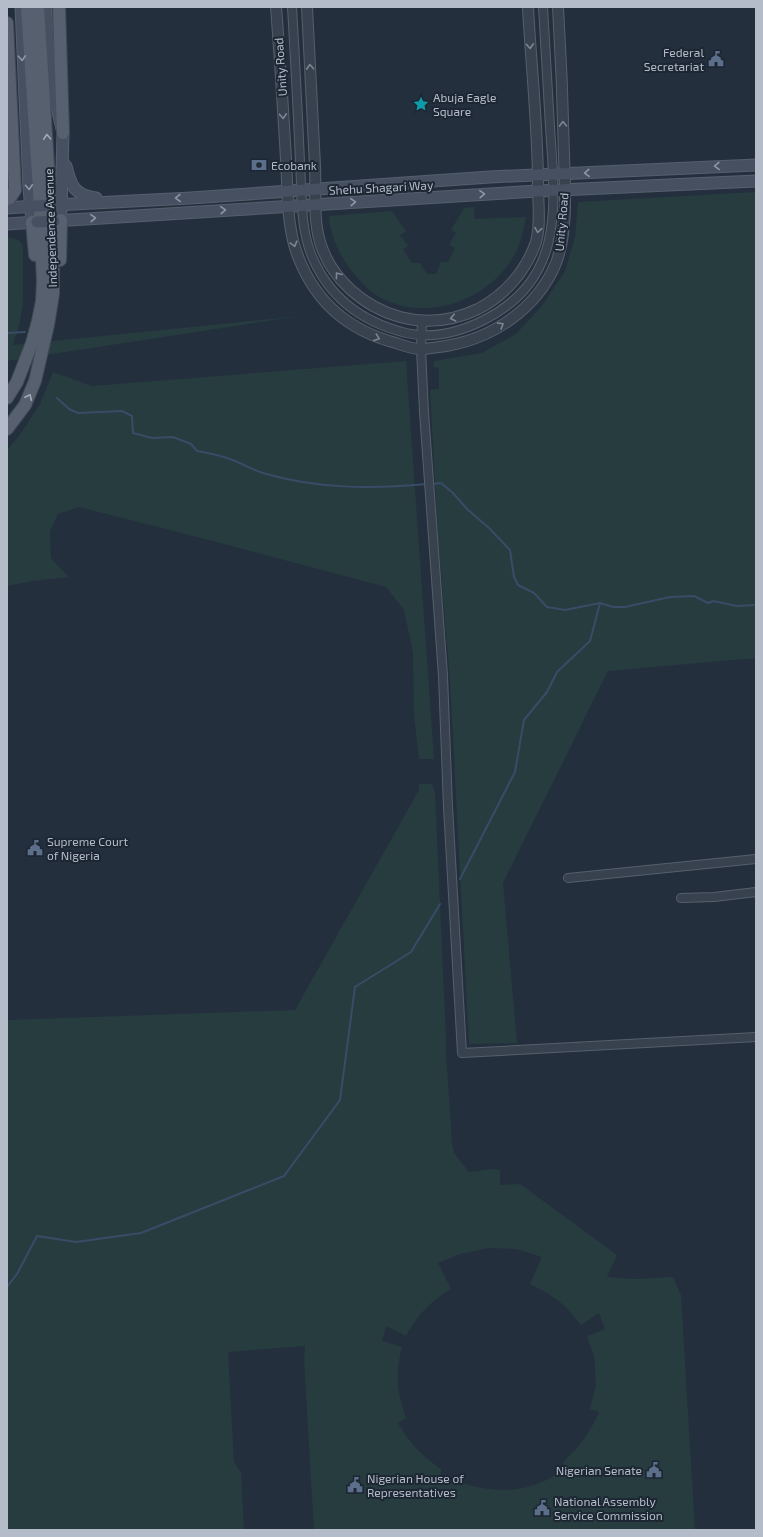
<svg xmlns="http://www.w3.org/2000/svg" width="763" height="1537" font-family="'Exo 2',sans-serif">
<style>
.green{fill:#263c3f;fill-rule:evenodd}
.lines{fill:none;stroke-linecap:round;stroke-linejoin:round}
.stream{stroke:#394c67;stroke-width:2}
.minor-casing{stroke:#565f6c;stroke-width:10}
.tertiary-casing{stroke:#565f6c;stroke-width:12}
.secondary-casing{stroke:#565f6c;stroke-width:13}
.primary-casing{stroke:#414a57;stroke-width:14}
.minor{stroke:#38414e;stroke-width:8}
.tertiary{stroke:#38414e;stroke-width:10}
.secondary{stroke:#465061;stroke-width:11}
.primary{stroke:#56606e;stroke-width:12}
.secondary-bridge-casing{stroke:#565f6c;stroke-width:13;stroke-linecap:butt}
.secondary-bridge{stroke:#465061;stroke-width:11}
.oneway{stroke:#7c8592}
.oneway2{stroke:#8e96a5}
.oneway3{stroke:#a1aab7}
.labels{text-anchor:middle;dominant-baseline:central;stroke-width:4;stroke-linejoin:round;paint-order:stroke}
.poi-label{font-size:12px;fill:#b4bcc9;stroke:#1d2633;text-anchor:start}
.street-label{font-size:12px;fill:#b4bcc9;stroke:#1d2633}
</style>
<rect width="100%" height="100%" fill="#242f3e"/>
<g class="green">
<polygon points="756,192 756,658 608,671 503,883 517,1043 469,1044 450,681 438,537 430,390 439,389 439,368 433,367 434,361 482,353 516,334 541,307 565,271 575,237 578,202"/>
<path d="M474,207V219L526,217C524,229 521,241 516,252C490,302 422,326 373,293C365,287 357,277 350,269C339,254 330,235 329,216L392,211L406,231L400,235L408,246L403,249L412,263H420L427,274H436L441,262H448L455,248L449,245L456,233L451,230L464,208Z"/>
<path d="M7,237C14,239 21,239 23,247V302L20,322L13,345L300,316L7,361Z"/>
<polygon points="406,361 434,759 419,759 414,716 413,653 404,610 386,587 201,538 79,507 58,514 50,531 51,558 69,577 32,581 7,586 7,450 19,436 40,404 53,372 92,386"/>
<path d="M419,784H432L435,792L446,1039V1052L452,1143L454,1153L469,1172L494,1169L500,1170V1185L520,1184L617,1255L607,1277L634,1279L673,1277L681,1295L695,1530H314L304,1360L305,1346L228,1352L234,1462L241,1473L244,1530H7V1020L295,1010L419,790ZM489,1248L517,1249L542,1257L530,1284C554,1296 565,1304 581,1325L599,1313L605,1329L587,1336L594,1356L596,1384L590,1409L599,1412C590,1432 580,1447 563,1462L566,1469C557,1474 548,1480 539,1483C507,1497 470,1488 440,1474L442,1470C422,1455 411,1445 398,1423L406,1418C397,1392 395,1374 402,1347L382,1341L386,1326L406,1336C419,1313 429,1303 451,1289L438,1263L460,1254Z"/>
</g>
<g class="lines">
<g class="stream">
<polyline points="7,333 25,332"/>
<path d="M57,398L69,409L78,413L122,411L132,416L133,433L152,438L173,437L191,444L197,451C210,453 223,456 235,461C244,465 254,470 263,473C316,489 372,489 427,484"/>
<polyline points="431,484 441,483 453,493 467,509 489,528 510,550 514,577 518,585 534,593 547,607 565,610 600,603 613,607 625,607 670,597 694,596 708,603 713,601 737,606 756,605"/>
<polyline points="460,879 515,772 524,720 547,692 557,672 590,641 600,603"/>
<polyline points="7,1287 17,1274 37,1236 76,1242 141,1233 284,1176 340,1100 355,987 411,952 440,904"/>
</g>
<defs>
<g id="minor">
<path d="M292,7C295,59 298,111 300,163C302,193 300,226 311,254C328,297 362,322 406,333C432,339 460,332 484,320C566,279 555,204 550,127C548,87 545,47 543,7"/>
<polyline points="422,321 421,349 424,412 443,676 448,807 462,1053 756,1037"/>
<polyline points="568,878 756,859"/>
<polyline points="681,898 714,897 756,892"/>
</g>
<g id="tertiary">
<path d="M276,7C280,58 283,108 286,159C288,191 286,228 299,259C317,304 350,331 396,343C404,346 413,349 421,349C429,349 438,347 446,346C493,338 537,309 556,263C568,232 565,188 564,155C563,105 561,56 558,7"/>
<path d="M307,7C310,60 312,113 315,166C316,191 313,218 320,242C331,279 364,307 400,317C427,324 453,321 478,309C505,295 526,271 536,242C541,224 538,204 538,185C538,126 531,66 528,7"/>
</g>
<g id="secondary">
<polyline points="21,7 29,188 32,222"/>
<polyline points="45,7 54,95 63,133 61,211"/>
<path d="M66,166C71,187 75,195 96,198"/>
<polyline points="55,205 191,198 490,177 756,165"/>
<polyline points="7,208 35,206"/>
<polyline points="54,221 538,191 756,181"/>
<polyline points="7,224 37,222"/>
</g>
<g id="primary">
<polyline points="59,7 63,133"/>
<polyline points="7,23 15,190 10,198 7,199"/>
<polyline points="32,222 35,255"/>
<polyline points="60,260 61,220"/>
<polyline points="7,398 17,382 32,343 38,321 42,301 43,281 39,190 27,7"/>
<polyline points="7,429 25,405 35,381 48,325 53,294 53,266 48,166 38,7"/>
</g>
</defs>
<use href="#minor" class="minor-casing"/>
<use href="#tertiary" class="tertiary-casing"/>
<use href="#secondary" class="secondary-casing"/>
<use href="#primary" class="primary-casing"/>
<use href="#minor" class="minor"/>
<use href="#tertiary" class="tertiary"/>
<use href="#secondary" class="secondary"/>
<use href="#primary" class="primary"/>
<defs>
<g id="secondary-bridge">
<polyline points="35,206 55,205"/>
<polyline points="37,222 54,221"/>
</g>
</defs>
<use href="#secondary-bridge" class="secondary-bridge-casing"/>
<use href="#secondary-bridge" class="secondary-bridge"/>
</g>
<defs><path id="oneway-chevron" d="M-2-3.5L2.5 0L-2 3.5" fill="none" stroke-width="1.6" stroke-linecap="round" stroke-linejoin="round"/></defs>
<g class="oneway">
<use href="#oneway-chevron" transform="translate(530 46) rotate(86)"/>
<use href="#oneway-chevron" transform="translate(310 67) rotate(-93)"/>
<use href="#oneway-chevron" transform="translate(283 116) rotate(86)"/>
<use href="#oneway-chevron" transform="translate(563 124) rotate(-91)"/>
<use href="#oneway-chevron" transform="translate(538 230) rotate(99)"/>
<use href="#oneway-chevron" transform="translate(294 244) rotate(75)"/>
<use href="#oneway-chevron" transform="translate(338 275) rotate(-127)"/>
<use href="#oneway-chevron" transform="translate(453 318) rotate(167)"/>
<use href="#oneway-chevron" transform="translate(501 325) rotate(-31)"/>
<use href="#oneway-chevron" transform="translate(377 338) rotate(20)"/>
</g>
<g class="oneway2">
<use href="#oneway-chevron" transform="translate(22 58) rotate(87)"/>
<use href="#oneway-chevron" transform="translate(717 166) rotate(178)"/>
<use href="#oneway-chevron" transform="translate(587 173) rotate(177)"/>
<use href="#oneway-chevron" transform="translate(29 187) rotate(86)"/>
<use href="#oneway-chevron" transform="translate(482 194) rotate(-3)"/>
<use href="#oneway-chevron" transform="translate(178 198) rotate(178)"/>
<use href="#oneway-chevron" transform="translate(353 202) rotate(-3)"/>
<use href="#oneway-chevron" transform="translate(223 210) rotate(-4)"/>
<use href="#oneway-chevron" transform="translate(93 218) rotate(-3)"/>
</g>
<g class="oneway3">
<use href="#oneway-chevron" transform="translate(47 137) rotate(-93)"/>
<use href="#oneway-chevron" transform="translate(29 397) rotate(-65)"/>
</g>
<defs>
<symbol id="civic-bare" viewBox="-9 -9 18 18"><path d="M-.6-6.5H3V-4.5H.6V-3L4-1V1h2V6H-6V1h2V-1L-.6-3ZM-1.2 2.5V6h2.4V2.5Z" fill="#5c6f8a" stroke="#1d2633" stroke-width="2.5" paint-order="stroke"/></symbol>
<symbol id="sight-bare" viewBox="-9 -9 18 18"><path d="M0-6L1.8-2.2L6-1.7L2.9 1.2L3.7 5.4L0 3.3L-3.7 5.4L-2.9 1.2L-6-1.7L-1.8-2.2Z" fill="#0f9aa8" stroke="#1d2633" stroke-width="2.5" paint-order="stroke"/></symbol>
<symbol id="bank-bare" viewBox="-9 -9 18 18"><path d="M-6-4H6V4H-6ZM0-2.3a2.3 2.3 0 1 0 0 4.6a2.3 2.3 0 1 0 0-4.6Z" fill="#5c6f8a" stroke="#1d2633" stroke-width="2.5" paint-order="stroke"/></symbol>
</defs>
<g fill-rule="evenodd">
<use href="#civic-bare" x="705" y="48" width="22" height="22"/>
<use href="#sight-bare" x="410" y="93" width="22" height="22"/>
<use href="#bank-bare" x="248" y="154" width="22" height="22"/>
<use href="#civic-bare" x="24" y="837" width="22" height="22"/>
<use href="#civic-bare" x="643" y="1459" width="22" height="22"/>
<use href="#civic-bare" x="344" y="1474" width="22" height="22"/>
<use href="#civic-bare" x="531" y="1497" width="22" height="22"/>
</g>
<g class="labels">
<g class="poi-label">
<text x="704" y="52" text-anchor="end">Federal<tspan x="704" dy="14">Secretariat</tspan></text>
<text x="433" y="97">Abuja Eagle<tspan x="433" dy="14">Square</tspan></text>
<text x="271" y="165">Ecobank</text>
<text x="47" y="841">Supreme Court<tspan x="47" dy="14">of Nigeria</tspan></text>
<text x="642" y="1470" text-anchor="end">Nigerian Senate</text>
<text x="367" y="1478">Nigerian House of<tspan x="367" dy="14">Representatives</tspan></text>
<text x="554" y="1501">National Assembly<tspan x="554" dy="14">Service Commission</tspan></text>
</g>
<g class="street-label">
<text transform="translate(280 67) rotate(-94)">Unity Road</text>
<text transform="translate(381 187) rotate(-3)">Shehu Shagari Way</text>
<text transform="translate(561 222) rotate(-85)">Unity Road</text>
<text transform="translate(50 228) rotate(-92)">Independence Avenue</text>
</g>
</g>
<rect width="763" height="1537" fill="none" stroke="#b4bcc9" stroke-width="16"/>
</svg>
